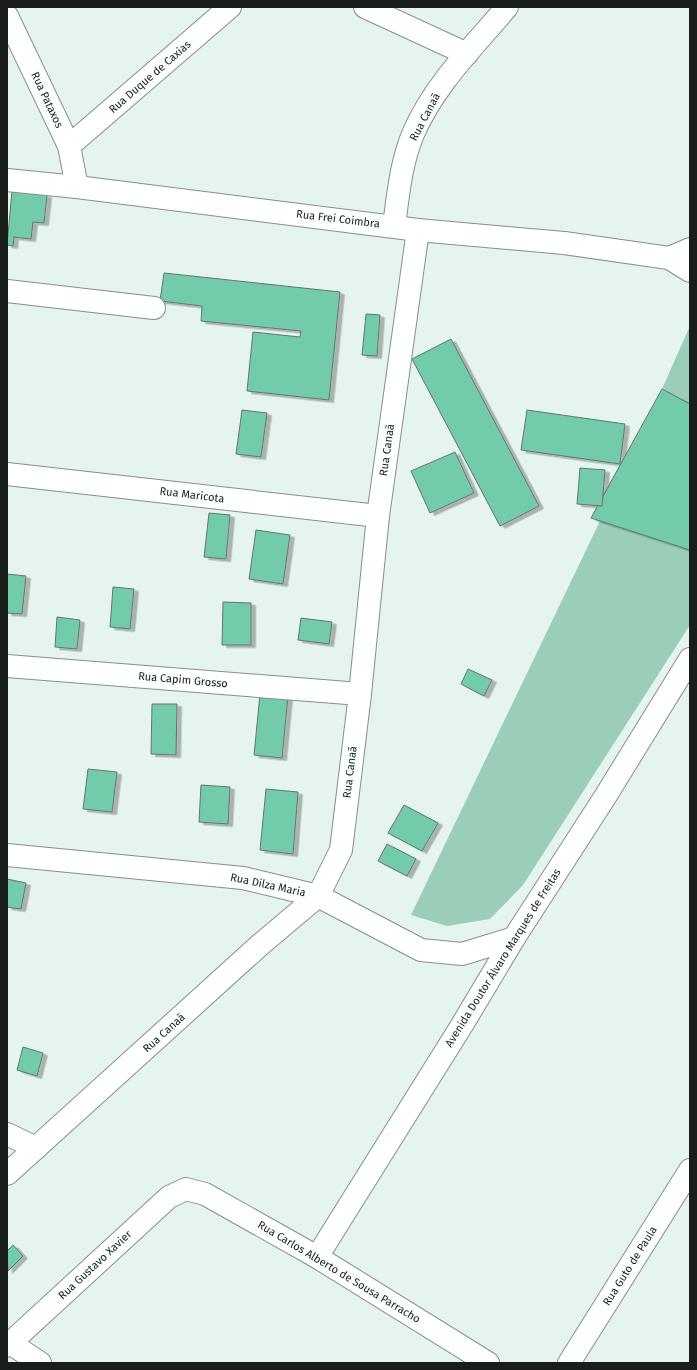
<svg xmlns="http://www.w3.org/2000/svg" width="697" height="1370" font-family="'Fira Sans',sans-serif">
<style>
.green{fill:#9aceb9}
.building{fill:#72cba9;stroke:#68746f;filter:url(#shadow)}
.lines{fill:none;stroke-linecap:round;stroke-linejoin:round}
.minor-casing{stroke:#84908a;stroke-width:24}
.minor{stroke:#fff;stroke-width:22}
.labels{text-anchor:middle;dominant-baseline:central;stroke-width:3.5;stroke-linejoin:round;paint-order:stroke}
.street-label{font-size:11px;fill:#191e1c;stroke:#f9fffc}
</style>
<defs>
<filter id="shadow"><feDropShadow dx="4.5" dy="2.5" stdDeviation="0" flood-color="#0004"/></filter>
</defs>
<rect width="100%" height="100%" fill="#e6f4ee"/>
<g class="green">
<polygon points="690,326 690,404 662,389"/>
<polygon points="600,521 690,550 690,625 523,885 490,919 447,926 411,915"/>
</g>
<g class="building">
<polygon points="12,191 47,195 44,223 33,222 31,239 14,237 13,246 7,245"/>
<polygon points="164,273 340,292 329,400 247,391 253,332 300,337 301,331 201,321 202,306 160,301"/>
<polygon points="366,314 380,315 377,356 362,355"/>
<polygon points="451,339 539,506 500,526 412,359"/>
<polygon points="662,389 690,404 690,550 591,518"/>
<polygon points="242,410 267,413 261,457 236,454"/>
<polygon points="527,410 625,424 620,464 521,450"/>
<polygon points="455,452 474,493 430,513 411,471"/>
<polygon points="580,468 605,470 602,506 577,504"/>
<polygon points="209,513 230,515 226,559 204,557"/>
<polygon points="256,530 290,535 283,584 249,579"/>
<polygon points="7,574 26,576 22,614 7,613"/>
<polygon points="113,587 134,589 130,629 110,627"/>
<polygon points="223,602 251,603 251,645 222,645"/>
<polygon points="57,617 80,620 77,649 55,647"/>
<polygon points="301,618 332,622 329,644 298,640"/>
<polygon points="468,669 492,680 484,696 461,684"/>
<polygon points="260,694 288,696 282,758 254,755"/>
<polygon points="152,704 177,704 176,755 151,754"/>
<polygon points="88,769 117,772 112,812 83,809"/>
<polygon points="201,785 230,787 228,824 199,822"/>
<polygon points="266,789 298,792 293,854 260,850"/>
<polygon points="404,805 438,823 422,851 388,833"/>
<polygon points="387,844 416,859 407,876 378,861"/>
<polygon points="7,879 26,883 21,909 7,907"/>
<polygon points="23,1047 43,1053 37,1076 17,1070"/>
<polygon points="13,1245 23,1256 8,1271 7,1251"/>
</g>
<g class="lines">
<defs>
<g id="minor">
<polyline points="365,7 467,54"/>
<polyline points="7,16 69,146 77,187"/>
<polyline points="69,146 230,7"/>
<polyline points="7,180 77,187 418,230 564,243 669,258 690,271"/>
<path d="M394,226C398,195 401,163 413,134C434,85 474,46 507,7"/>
<polyline points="669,258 690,249"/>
<polyline points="7,291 154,308"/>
<polyline points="7,474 378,516"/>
<polyline points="7,666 360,694"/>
<polyline points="7,855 243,878 318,896 421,950 462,954 514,938"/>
<polyline points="7,1134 36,1148"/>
<polyline points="7,1174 261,944 318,896 341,850 360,694 378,516 418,230"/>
<polyline points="317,1257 462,1025 514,938 605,797 690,659"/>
<polyline points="10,1343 40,1363"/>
<polyline points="7,1346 169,1197 186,1189 205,1194 317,1257 488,1363"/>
<polyline points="569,1363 690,1170"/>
</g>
</defs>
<use href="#minor" class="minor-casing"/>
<use href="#minor" class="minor"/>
</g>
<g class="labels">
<g class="street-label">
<text transform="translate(150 77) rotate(-41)">Rua Duque de Caxias</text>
<text transform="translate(47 100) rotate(65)">Rua Pataxos</text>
<text transform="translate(425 117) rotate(-62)">Rua Canaã</text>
<text transform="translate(338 219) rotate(7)">Rua Frei Coimbra</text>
<text transform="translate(387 450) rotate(-82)">Rua Canaã</text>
<text transform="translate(192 495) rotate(7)">Rua Maricota</text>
<text transform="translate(183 680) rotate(5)">Rua Capim Grosso</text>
<text transform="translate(350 772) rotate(-83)">Rua Canaã</text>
<text transform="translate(268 885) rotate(12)">Rua Dilza Maria</text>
<text transform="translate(503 958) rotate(-58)">Avenida Doutor Álvaro Marques de Freitas</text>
<text transform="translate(164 1033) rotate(-42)">Rua Canaã</text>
<text transform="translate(95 1265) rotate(-43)">Rua Gustavo Xavier</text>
<text transform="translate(630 1266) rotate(-58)">Rua Guto de Paula</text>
<text transform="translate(339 1272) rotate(31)">Rua Carlos Alberto de Sousa Parracho</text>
</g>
</g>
<rect width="697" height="1370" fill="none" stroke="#191e1c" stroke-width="16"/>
</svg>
